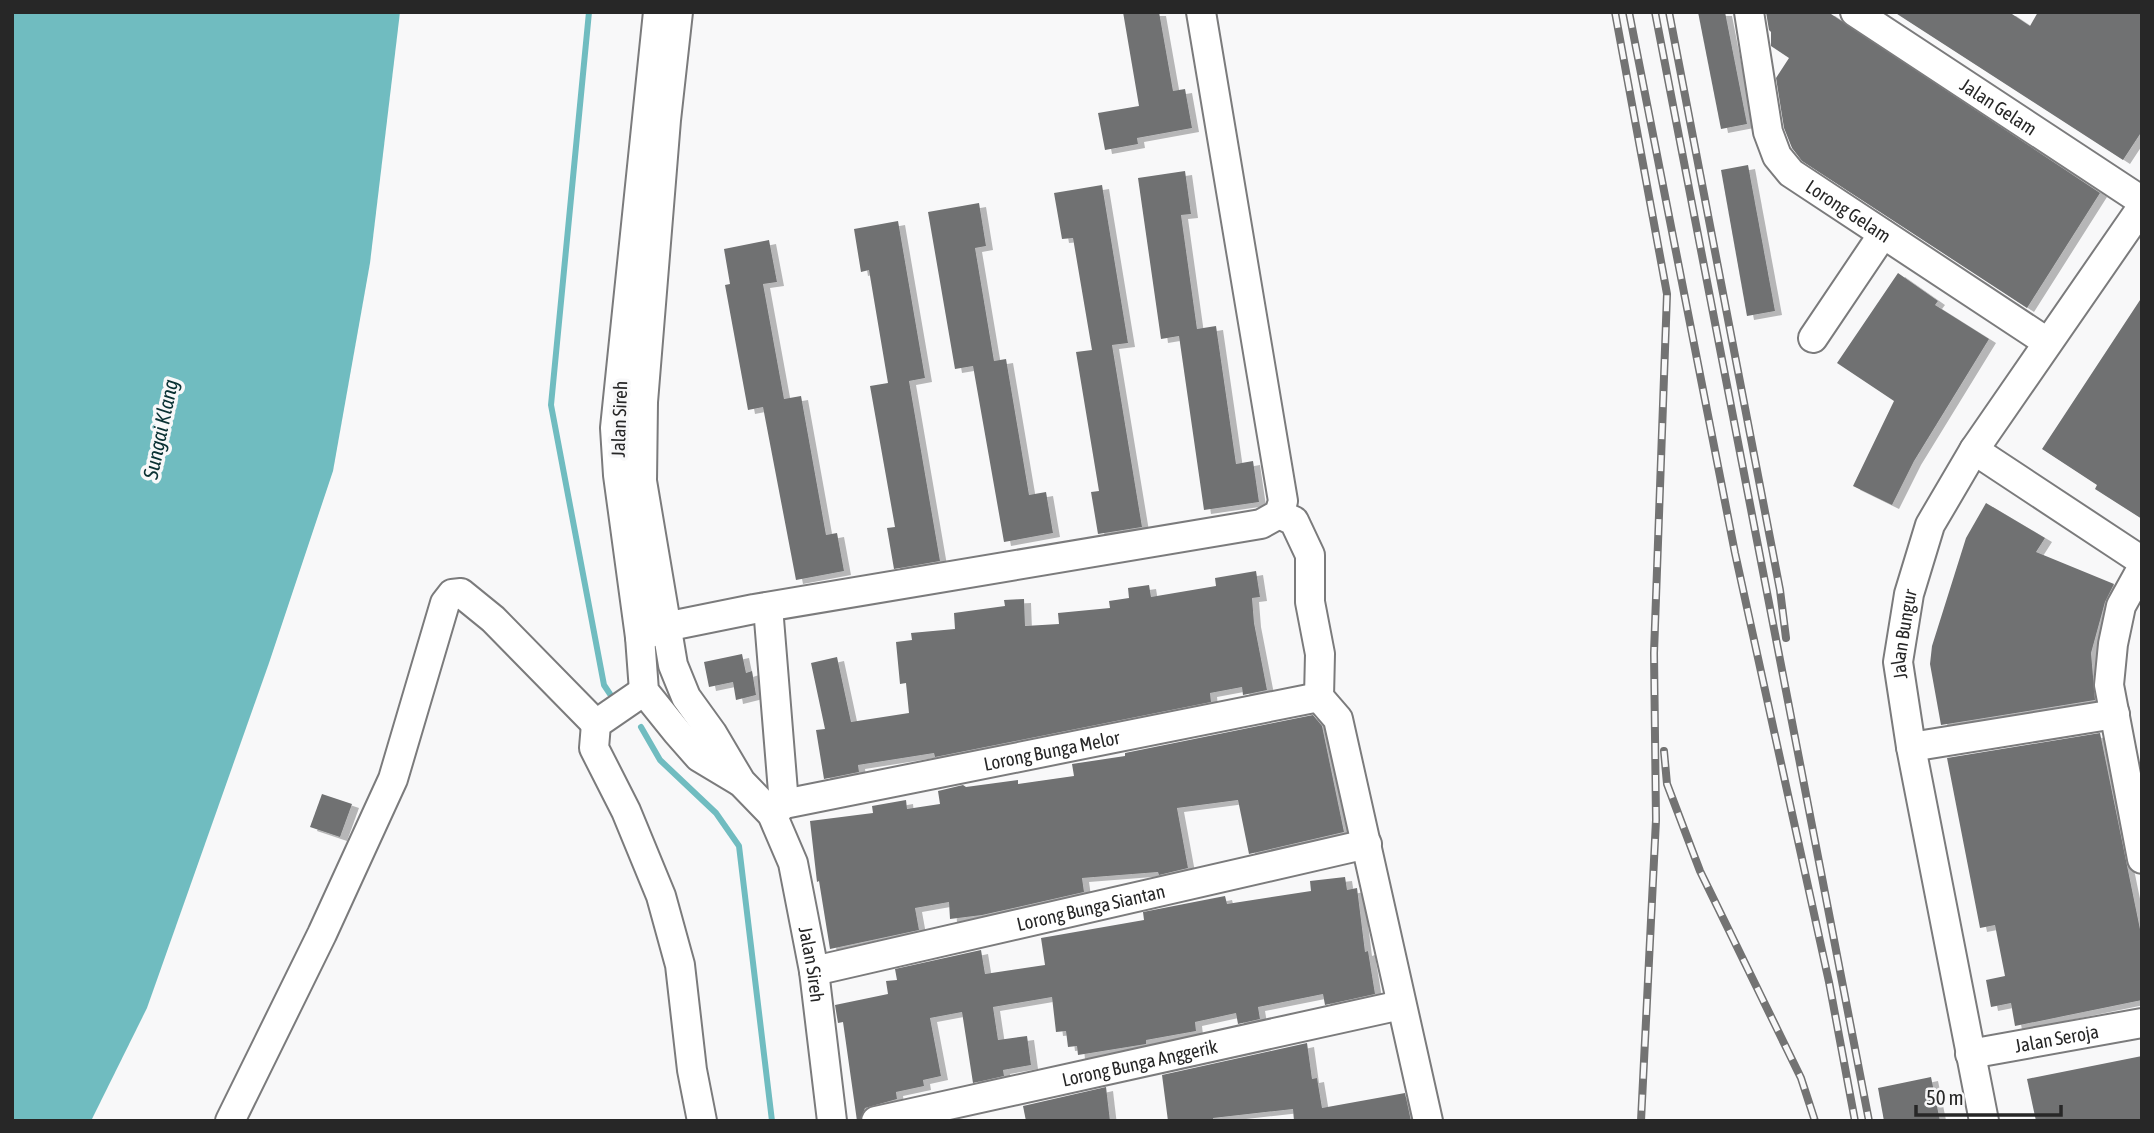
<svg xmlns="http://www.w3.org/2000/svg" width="2154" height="1133" font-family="'Asap Condensed',sans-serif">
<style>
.water{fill:#70bcc0}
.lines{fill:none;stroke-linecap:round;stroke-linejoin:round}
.stream{stroke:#70bcc0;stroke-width:6}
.building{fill:#707172;filter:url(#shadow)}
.minor-casing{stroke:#7b7b7c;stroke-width:32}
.minor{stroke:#fff;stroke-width:28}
.rail-casing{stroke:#737373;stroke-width:8}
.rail{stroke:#f8f8f9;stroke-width:5;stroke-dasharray:16;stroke-linecap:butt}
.labels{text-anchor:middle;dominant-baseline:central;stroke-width:7;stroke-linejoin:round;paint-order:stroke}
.street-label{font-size:19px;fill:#272727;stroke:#f8f8f9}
.water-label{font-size:21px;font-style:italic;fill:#0a3133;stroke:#f8f8f9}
</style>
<defs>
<filter id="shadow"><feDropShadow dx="7" dy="4" stdDeviation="0" flood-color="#0004"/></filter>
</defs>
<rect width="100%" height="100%" fill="#f8f8f9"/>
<polygon class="water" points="12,12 400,12 370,263 333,471 269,663 147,1008 91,1121 12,1121"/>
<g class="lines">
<g class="stream">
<polyline points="589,12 551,405 604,685 610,694"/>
<polyline points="641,727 660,760 716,813 739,846 772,1121"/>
</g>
</g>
<g class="building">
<polygon points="1123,12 1159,12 1173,91 1185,89 1192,128 1137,138 1138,144 1105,150 1098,113 1139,106"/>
<polygon points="1698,12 1725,12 1747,124 1721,129"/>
<polygon points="1766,12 1828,12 2100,193 2027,308 1802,161 1792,148 1784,128 1776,78 1789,58 1771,46 1771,32 1769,30"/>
<polygon points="1894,12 2009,12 2030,26 2038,12 2142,12 2142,131 2123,160"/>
<polygon points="1748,165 1775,311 1747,316 1721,170"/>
<polygon points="1185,171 1191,214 1181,215 1197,329 1216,326 1236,464 1253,461 1259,502 1204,510 1179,336 1161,339 1138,178"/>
<polygon points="1102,185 1128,343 1112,345 1142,527 1098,534 1091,492 1099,491 1076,352 1092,350 1073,238 1062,239 1054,193"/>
<polygon points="979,203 986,246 975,248 994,361 1006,359 1029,495 1046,492 1053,533 1004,542 973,366 955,369 928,212"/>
<polygon points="898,221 925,378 909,381 940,561 894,569 887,528 895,527 870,386 888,383 869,270 861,272 854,229"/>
<polygon points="769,240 777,282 763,284 784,399 801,396 826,535 837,533 844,571 796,580 763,407 748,410 725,285 730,284 724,249"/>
<polygon points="1898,273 1938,301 1935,305 1989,339 1914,461 1892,505 1853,486 1894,401 1837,363"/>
<polygon points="2142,297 2142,519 2095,489 2097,485 2042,449"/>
<polygon points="1986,503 2045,538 2036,552 2114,584 2105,602 2091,653 2095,700 1941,725 1930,664 1932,646 1966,538"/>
<polygon points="1256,571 1260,597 1252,598 1254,623 1267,690 1243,695 1242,687 1210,693 1211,702 935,757 934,753 858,765 859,772 824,779 816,730 825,729 811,663 837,657 851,722 909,713 906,683 900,684 896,642 912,640 911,633 955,629 954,613 1005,606 1004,600 1024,599 1025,626 1059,624 1058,613 1110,608 1109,601 1129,598 1128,588 1149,585 1151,597 1216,586 1215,578"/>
<polygon points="742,654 746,673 752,671 756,695 736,700 733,682 709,687 704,662"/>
<polygon points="1313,715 1322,726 1344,832 1249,854 1238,800 1177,808 1188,868 1159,875 1158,872 1082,878 1084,892 982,915 950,919 949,902 915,908 919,930 830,949 819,881 817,882 810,821 873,813 872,806 906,800 907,809 940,804 938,791 963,785 966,787 1018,780 1018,784 1074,776 1072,764 1125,756 1125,753"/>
<polygon points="2100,733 2142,939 2142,1000 2015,1026 2011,1003 1991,1007 1986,980 2005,976 1995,925 1980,928 1947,758"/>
<polygon points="322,794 352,804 340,837 310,827"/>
<polygon points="1345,877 1347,890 1357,888 1365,952 1368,951 1375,994 1325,1005 1323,994 1258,1007 1260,1019 1238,1024 1236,1013 1195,1022 1196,1031 1146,1040 1146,1044 1078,1055 1077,1046 1068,1047 1066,1031 1056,1032 1052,997 993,1007 998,1040 1027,1036 1031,1065 1003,1070 1004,1076 973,1083 962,1012 930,1018 941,1076 923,1080 924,1086 896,1092 897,1099 865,1108 860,1121 857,1121 843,1022 838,1023 835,1005 888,994 886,981 897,980 895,969 981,950 985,974 1045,965 1041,938 1144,920 1143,912 1225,896 1227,904 1311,891 1310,881"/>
<polygon points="1307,1043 1312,1079 1317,1078 1322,1108 1405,1093 1411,1121 1294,1121 1293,1109 1213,1118 1213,1121 1168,1121 1162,1075"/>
<polygon points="2142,1056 2142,1121 2036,1121 2027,1079"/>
<polygon points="1931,1077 1940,1121 1884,1121 1878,1088"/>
<polygon points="1106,1087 1110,1121 1026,1121 1023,1106"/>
</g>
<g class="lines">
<defs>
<g id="minor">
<polyline points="658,12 615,428 618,475 640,637 644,691 677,732 699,757 739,781"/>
<path id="s1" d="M678,12L666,120L643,402L642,481L673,665L686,697L712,733L741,782L772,814L793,863L814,971L832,1121"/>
<path id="s2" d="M1749,12L1768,132L1777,156L1791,173L2047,342"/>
<path id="s3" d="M1855,12L2142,201"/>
<polyline points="1813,338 1883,234"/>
<polyline points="1974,450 2142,561"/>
<polyline points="1279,514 1294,521 1310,555 1310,602 1320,654 1319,697 1338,719 1428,1121"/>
<polyline points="2142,568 2121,606 2113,644 2109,685 2142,859"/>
<polyline points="768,607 784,804 772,814"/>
<polyline points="640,637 665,627 754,609 1261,524 1279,514 1283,501 1201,12"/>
<polyline points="644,691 596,724 594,748 626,811 661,896 680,965 692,1070 702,1121"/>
<polyline points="1911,747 2115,714"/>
<path id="s4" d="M784,804L1319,697"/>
<path id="s5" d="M814,971L1367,844"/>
<path id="s6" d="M1970,1054L2142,1023"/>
<polyline points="230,1121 322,934 393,779 445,603 452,594 461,593 493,619 596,724"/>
<path id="s7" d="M876,1121L1401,1005"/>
<path id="s8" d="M1984,1121L1911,747L1898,662L1909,594L1930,525L1974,450L2142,207"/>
</g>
</defs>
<use href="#minor" class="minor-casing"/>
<use href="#minor" class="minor"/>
<defs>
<g id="rail">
<polyline points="1615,12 1667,294 1654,653 1656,820 1641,1121"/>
<polyline points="1629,12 1735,553 1829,982 1855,1121"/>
<polyline points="1655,12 1869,1121"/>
<polyline points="1669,12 1780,590 1786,638"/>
<polyline points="1664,751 1667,784 1700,871 1801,1078 1815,1121"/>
</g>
</defs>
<use href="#rail" class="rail-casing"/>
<use href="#rail" class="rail"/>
</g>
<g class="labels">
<g class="street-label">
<text stroke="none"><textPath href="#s3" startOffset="172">Jalan Gelam</textPath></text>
<text stroke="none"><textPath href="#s2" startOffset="238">Lorong Gelam</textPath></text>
<text transform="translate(619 419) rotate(-88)">Jalan Sireh</text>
<text stroke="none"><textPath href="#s8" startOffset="495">Jalan Bungur</textPath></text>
<text stroke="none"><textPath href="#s4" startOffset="273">Lorong Bunga Melor</textPath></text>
<text stroke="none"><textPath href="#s5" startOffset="284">Lorong Bunga Siantan</textPath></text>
<text stroke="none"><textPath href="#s1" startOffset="994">Jalan Sireh</textPath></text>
<text stroke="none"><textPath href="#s6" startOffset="88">Jalan Seroja</textPath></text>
<text stroke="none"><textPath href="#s7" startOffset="270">Lorong Bunga Anggerik</textPath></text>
</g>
<g class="water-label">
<text transform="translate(160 429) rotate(-78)">Sungai Klang</text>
</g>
</g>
<rect width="2154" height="1133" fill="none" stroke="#272727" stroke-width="28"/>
<path d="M1916 1105v10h145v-10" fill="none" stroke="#272727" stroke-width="3.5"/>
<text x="1926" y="1105" font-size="21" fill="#272727" stroke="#f8f8f9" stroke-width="5" paint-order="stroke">50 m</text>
</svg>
